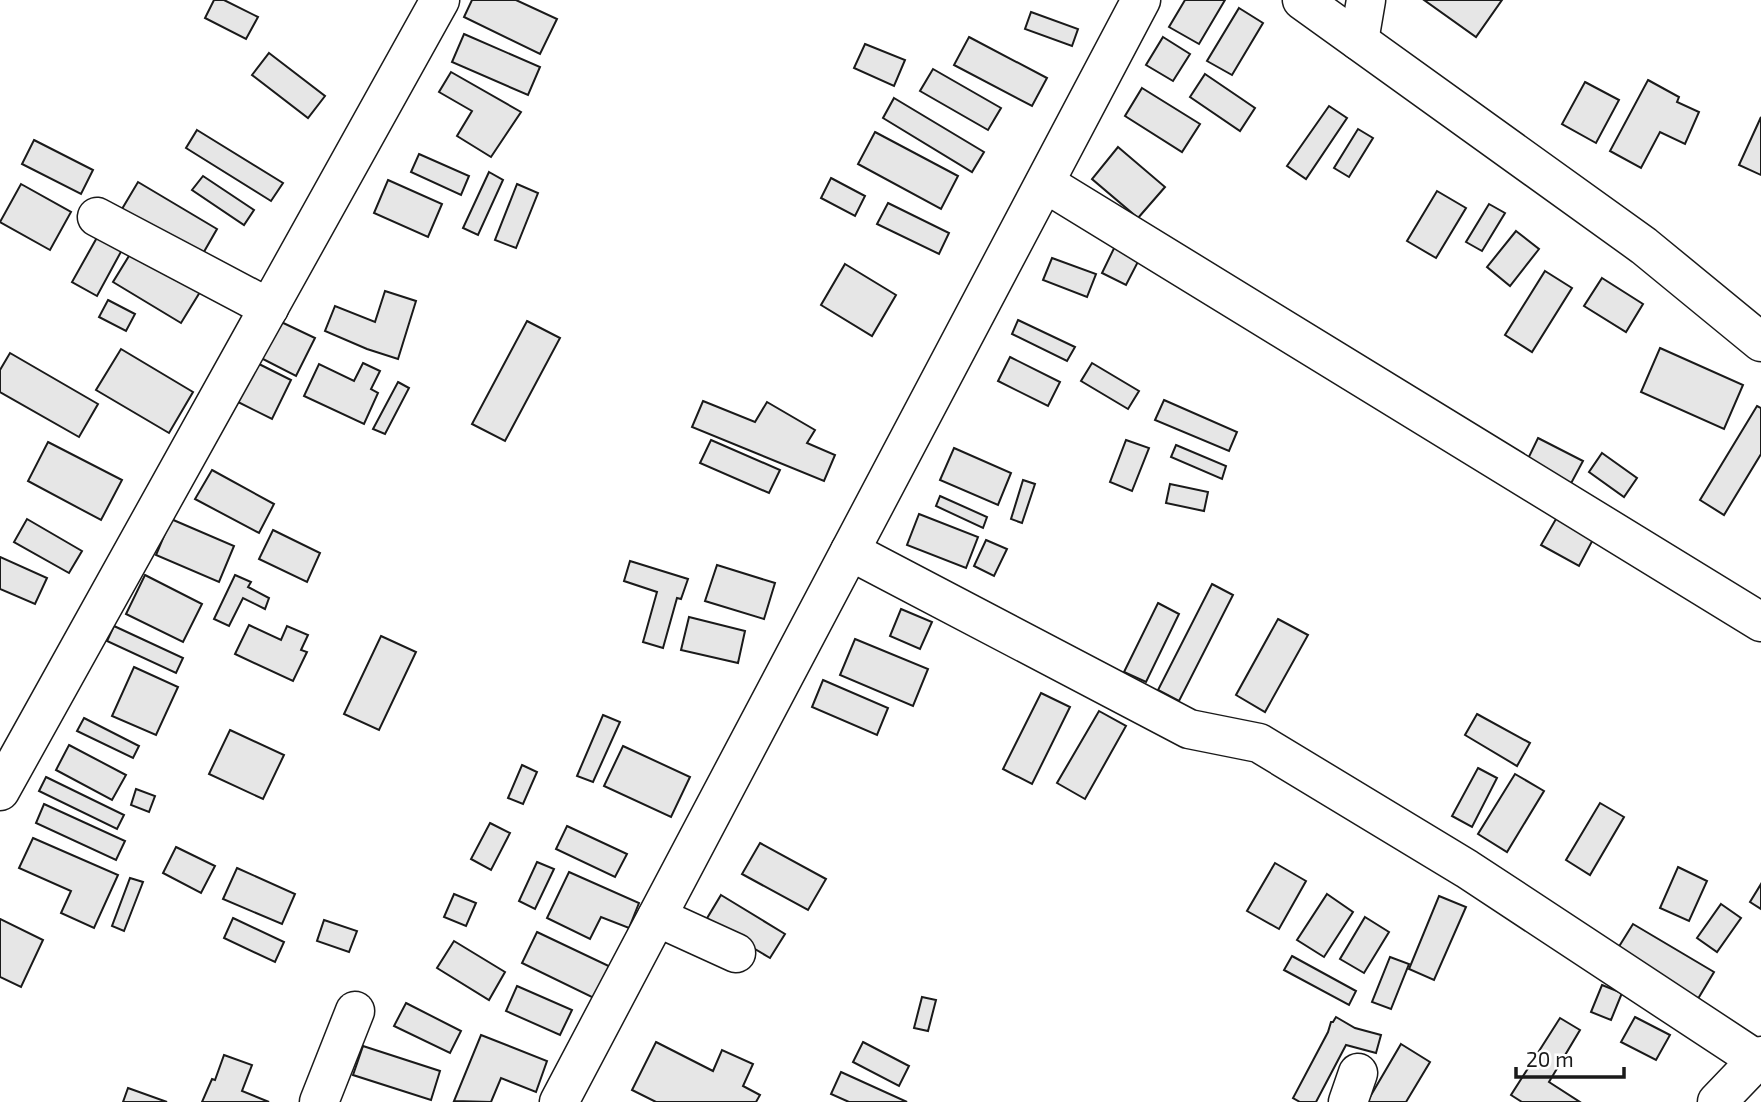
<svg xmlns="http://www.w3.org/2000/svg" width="1761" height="1102" font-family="'Exo 2',sans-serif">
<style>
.building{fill:#e6e6e6;stroke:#1a1a1a;stroke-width:2}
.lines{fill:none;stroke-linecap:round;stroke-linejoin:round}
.minor-casing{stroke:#1a1a1a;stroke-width:41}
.highway-casing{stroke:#1a1a1a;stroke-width:41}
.minor{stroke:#fff;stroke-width:38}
.highway{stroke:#fff;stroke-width:38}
</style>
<rect width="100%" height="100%" fill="#fff"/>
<g class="building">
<polygon points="214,0 224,0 258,17 246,39 205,18"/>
<polygon points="472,0 516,0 557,19 540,54 464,17"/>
<polygon points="1185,0 1225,0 1199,44 1169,27"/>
<polygon points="1424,0 1502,0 1476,37"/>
<polygon points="1239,8 1263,23 1232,75 1207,61"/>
<polygon points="1031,12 1078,29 1072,46 1025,29"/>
<polygon points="464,34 540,67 528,95 452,62"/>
<polygon points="969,37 1047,78 1032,106 954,65"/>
<polygon points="1163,37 1190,54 1173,81 1146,65"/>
<polygon points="865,44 905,60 894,86 854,68"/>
<polygon points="269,53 325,96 308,118 252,75"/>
<polygon points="933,69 1001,108 988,130 920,91"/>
<polygon points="451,72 521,112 491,157 457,136 472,111 439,92"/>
<polygon points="1205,74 1255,108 1240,131 1190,97"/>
<polygon points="1648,80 1679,97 1677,102 1699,112 1685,144 1660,132 1641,168 1610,151"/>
<polygon points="1585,82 1619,100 1596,143 1562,124"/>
<polygon points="1142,88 1200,124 1182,152 1125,116"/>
<polygon points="894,98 984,152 972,172 883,118"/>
<polygon points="1329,106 1347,118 1306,179 1287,166"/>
<polygon points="1761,117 1761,175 1739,165"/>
<polygon points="1358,129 1373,138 1349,177 1334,168"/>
<polygon points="197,130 283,183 271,201 186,148"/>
<polygon points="875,132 958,176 941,209 858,164"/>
<polygon points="34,140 93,170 81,194 22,164"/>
<polygon points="1118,147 1165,187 1138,218 1092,179"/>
<polygon points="419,154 469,176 461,195 411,172"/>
<polygon points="489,172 503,180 478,235 463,228"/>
<polygon points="203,176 254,210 244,225 192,190"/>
<polygon points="831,178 865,196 855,216 821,198"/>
<polygon points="388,180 442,204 428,237 374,213"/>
<polygon points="138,182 217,229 201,257 122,209"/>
<polygon points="21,184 71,212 50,250 0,222"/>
<polygon points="517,184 538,193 516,248 495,240"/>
<polygon points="1437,191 1466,208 1436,258 1407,241"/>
<polygon points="888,203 949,233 939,254 877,224"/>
<polygon points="1489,204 1505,213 1482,251 1466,242"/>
<polygon points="1516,231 1539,249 1510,286 1487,267"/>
<polygon points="99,234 123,248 97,296 72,282"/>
<polygon points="1119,238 1144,250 1126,285 1102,273"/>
<polygon points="132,251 200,292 181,323 113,282"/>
<polygon points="1052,258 1096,274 1087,297 1043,280"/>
<polygon points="845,264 896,295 872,336 821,305"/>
<polygon points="1545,271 1572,288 1532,352 1505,335"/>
<polygon points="1602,278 1643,304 1626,332 1584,306"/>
<polygon points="385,291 416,301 398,359 367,349 325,331 335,306 375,322"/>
<polygon points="108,300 135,314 126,331 99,317"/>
<polygon points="277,320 315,338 296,376 259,357"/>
<polygon points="1018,320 1075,347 1067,361 1012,334"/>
<polygon points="527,321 560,338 505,441 472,424"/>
<polygon points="1660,348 1743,385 1724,429 1641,392"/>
<polygon points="121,349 193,392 169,433 96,390"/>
<polygon points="10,353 98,404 79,437 0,392 0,370"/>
<polygon points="1010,357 1060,382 1048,406 998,381"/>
<polygon points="255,362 291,380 272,419 236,401"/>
<polygon points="363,363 380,371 371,389 378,393 364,424 304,396 319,364 354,381"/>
<polygon points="1092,363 1139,391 1128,409 1081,381"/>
<polygon points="398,382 409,388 385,434 373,429"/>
<polygon points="1164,400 1237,432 1229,451 1155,420"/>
<polygon points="703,401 755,422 767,402 815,430 807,443 835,455 824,481 692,427"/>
<polygon points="1757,406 1761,408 1761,454 1724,515 1700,500"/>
<polygon points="1538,438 1583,461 1568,489 1524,467"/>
<polygon points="711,440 780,470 769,493 700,463"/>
<polygon points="1126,440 1149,448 1132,491 1110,482"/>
<polygon points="48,442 122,480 101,520 28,481"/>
<polygon points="1176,445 1226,466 1222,479 1171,457"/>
<polygon points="954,448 1011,473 998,505 940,480"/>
<polygon points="1602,453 1637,478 1624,497 1589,472"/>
<polygon points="212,470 274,504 259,533 195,499"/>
<polygon points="1023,480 1035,484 1022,523 1011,519"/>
<polygon points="1170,484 1208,492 1204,511 1166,503"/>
<polygon points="940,496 987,517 983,528 936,506"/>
<polygon points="1560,512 1597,532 1579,566 1541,545"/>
<polygon points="919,514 978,537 966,568 907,545"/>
<polygon points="27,519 82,551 69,573 14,542"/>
<polygon points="171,519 234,546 219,582 156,555"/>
<polygon points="273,530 320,553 307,582 259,559"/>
<polygon points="986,540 1007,549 994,576 974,566"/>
<polygon points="0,557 47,578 35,604 0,589"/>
<polygon points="630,561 688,579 681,599 677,598 663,648 643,642 657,592 624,581"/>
<polygon points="717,565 775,583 764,619 705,601"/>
<polygon points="145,575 202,604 183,642 126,614"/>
<polygon points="235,575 251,582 248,587 269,598 265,609 243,598 229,626 214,619"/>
<polygon points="1212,584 1233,595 1179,701 1158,690"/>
<polygon points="1158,603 1179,614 1146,682 1124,672"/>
<polygon points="901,609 932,622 920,649 890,636"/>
<polygon points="689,617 745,631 738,663 681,650"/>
<polygon points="1278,619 1308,635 1265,712 1236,695"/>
<polygon points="249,625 281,640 287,626 308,635 301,650 307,652 293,681 235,654"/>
<polygon points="114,626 183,658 176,673 107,641"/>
<polygon points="381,636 416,652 379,730 344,714"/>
<polygon points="855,639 928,669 913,706 840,675"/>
<polygon points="134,667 178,687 156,735 112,716"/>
<polygon points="823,680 888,708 877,735 812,707"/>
<polygon points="1041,693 1070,707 1032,784 1003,769"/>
<polygon points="1099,711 1126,726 1085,799 1057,783"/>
<polygon points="1477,714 1530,743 1517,766 1465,735"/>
<polygon points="603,715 620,722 593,782 577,776"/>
<polygon points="84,718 139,746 133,758 77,731"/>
<polygon points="230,730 284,755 263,799 209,774"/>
<polygon points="69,745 126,775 112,800 56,770"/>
<polygon points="623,746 690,777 671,817 604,786"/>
<polygon points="522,765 537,772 523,804 508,798"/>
<polygon points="1478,768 1497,778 1472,827 1452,816"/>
<polygon points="1515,774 1544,791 1507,852 1478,834"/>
<polygon points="46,777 124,815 117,829 39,791"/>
<polygon points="136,789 155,796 149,812 131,805"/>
<polygon points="1600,803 1624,817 1590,875 1566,860"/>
<polygon points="44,804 125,841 116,860 36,823"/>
<polygon points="490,823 510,833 491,870 471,859"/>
<polygon points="567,826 627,854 615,877 556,849"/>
<polygon points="33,838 118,875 94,928 61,913 71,891 19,868"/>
<polygon points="760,843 826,879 808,910 742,874"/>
<polygon points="176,847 215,866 201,893 163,873"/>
<polygon points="537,862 554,869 535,909 519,901"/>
<polygon points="1275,863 1306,881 1279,929 1247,911"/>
<polygon points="1678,867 1707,881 1689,921 1660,908"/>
<polygon points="237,868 295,894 282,924 223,899"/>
<polygon points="569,872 639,903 629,928 601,917 590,939 547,918"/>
<polygon points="130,878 143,882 124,931 112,926"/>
<polygon points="1761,884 1761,909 1750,902"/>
<polygon points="454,894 476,903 466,926 444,917"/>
<polygon points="1327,894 1353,912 1324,957 1297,940"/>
<polygon points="721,895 785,934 770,958 706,920"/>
<polygon points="1439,896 1466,907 1434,980 1409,969"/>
<polygon points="1721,904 1741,918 1717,952 1697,938"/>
<polygon points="1365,917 1389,932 1364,973 1340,959"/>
<polygon points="233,918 284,942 275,962 224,938"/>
<polygon points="0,919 43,940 21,987 0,977"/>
<polygon points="324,920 357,931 349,952 317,941"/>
<polygon points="1633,924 1714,972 1696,1002 1615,953"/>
<polygon points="537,932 615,969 600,1001 522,963"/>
<polygon points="454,941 505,972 489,1000 437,968"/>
<polygon points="1292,956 1356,991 1349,1005 1284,970"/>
<polygon points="1390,957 1409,964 1391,1009 1372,1002"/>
<polygon points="1602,985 1622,993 1611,1020 1591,1012"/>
<polygon points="517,986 572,1010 560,1035 506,1011"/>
<polygon points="922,997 936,1000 928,1031 914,1028"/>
<polygon points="406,1003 461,1031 450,1053 394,1026"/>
<polygon points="1336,1017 1355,1028 1381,1035 1376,1053 1346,1045 1316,1102 1300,1102 1293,1098 1328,1032 1331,1022 1333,1022"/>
<polygon points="1635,1017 1670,1035 1656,1060 1621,1042"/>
<polygon points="1560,1018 1580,1030 1549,1082 1580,1102 1522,1102 1511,1095"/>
<polygon points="481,1035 547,1061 536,1092 501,1078 491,1102 454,1101"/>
<polygon points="656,1042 713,1071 722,1050 753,1064 743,1086 760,1095 756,1102 656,1102 632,1090"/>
<polygon points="863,1042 909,1066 899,1086 853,1062"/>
<polygon points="1401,1044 1430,1062 1406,1102 1367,1102"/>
<polygon points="363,1046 440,1071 431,1100 353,1075"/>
<polygon points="224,1055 252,1065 242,1091 269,1102 202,1102 212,1079 215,1080"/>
<polygon points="841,1072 907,1102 849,1102 831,1094"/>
<polygon points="128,1088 167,1102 123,1102"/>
</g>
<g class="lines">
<defs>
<g id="minor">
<polyline points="1302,0 1644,246 1761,342"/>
<polyline points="1359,41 1366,0"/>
<polyline points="1045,183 1761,622"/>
<polyline points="97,217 269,308"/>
<polyline points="850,551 1189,729 1259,743 1467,869 1757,1060"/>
<polyline points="0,791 440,0"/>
<polyline points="657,917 736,953"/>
<polyline points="319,1102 355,1011"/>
<polyline points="559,1102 1141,0"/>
<polyline points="1348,1102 1358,1073"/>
</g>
<polyline id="highway" points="1717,1102 1761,1056"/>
</defs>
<use href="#minor" class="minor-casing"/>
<use href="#highway" class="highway-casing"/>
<use href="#minor" class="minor"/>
<use href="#highway" class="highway"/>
</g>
<path d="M1516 1067v10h108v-10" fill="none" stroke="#1a1a1a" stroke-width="3.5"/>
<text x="1526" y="1067" font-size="21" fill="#1a1a1a" stroke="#ffffff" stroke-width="5" paint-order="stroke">20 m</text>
</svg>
